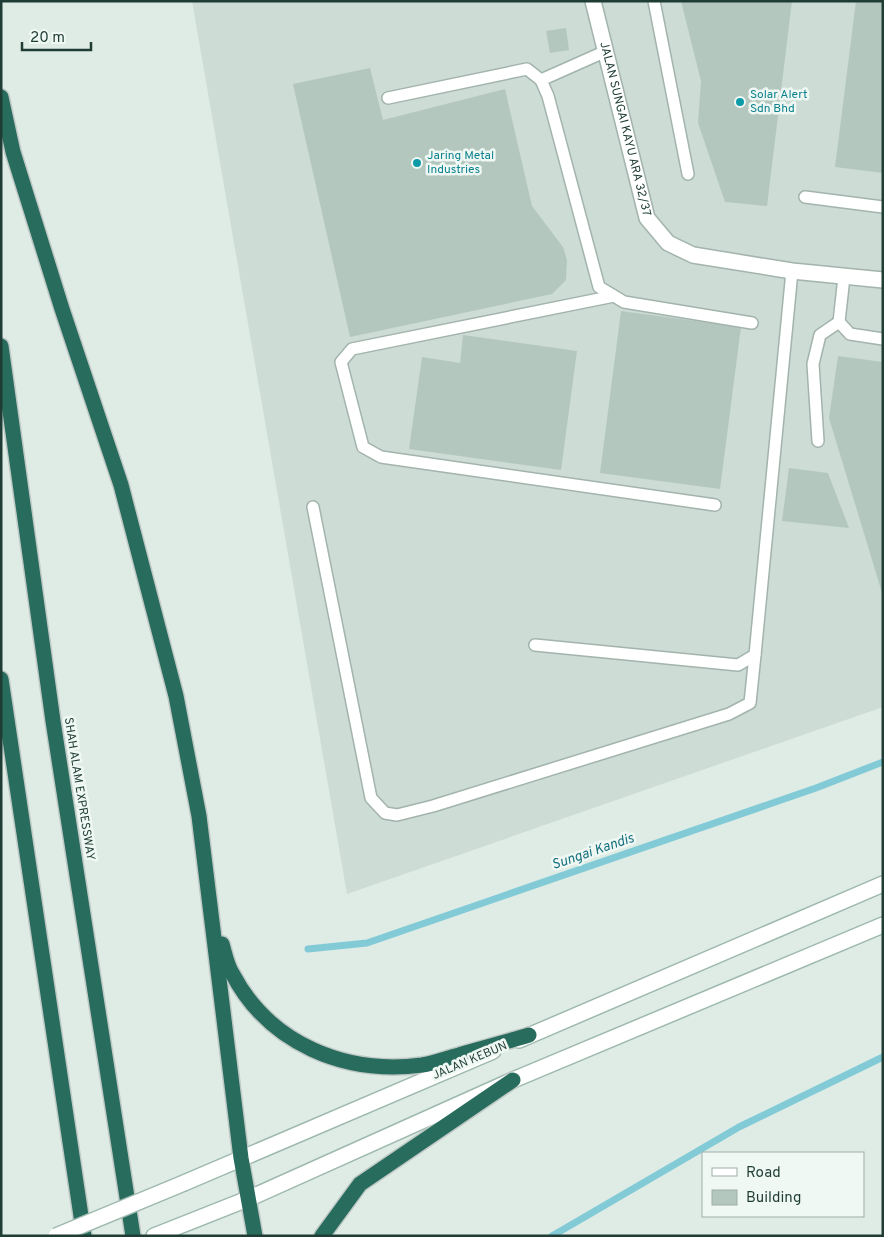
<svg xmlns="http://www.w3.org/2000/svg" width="884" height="1237" font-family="Overpass,sans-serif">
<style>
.built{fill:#cddcd5}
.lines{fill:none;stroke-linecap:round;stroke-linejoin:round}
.stream{stroke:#82cbd6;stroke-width:7}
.building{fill:#b4c7bf}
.lane-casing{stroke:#a2b4ad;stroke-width:14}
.street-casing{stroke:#a2b4ad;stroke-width:18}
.secondary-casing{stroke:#9db9ae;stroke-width:18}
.highway-casing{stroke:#c0c9c6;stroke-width:18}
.lane{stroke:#fff;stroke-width:11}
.street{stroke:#fff;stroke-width:15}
.secondary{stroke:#fff;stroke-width:15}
.highway{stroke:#286c5d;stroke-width:15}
.secondary-bridge-casing{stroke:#9db9ae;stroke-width:18;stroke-linecap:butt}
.secondary-bridge{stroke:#fff;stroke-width:15}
.culture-dot{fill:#0f9aa8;stroke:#f0f8f4;stroke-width:2}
.labels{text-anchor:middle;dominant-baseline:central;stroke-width:5;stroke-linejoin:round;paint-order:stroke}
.culture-label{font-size:12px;fill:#0d838f;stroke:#f0f8f4;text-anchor:start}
.street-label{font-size:12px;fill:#1f3d35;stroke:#f0f8f4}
.water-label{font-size:14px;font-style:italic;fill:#146f7e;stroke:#f0f8f4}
</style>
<rect width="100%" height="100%" fill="#dfece6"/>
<polygon class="built" points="192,1 883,1 883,707 347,894"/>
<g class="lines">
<g class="stream">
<polyline points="308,949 367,943 816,788 883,762"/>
<polyline points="552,1236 739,1127 883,1057"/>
</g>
</g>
<g class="building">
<polygon points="681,1 792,1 767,206 725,202 698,123 701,81"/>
<polygon points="856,1 883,1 883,173 835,167"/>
<polygon points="566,28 569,50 550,53 546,31"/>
<polygon points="370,68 383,120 505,89 532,206 563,247 567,260 566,280 552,294 350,337 293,84"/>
<polygon points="621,311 741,327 720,489 600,473"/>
<polygon points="463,335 577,351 561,470 409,449 422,357 460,363"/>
<polygon points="838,356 883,362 883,596 829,418"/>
<polygon points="789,468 828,473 849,528 782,521"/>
</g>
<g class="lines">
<defs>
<g id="lane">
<polyline points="654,1 688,174"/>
<polyline points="604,52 541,80 548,96 599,287 624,302 752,323"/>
<polyline points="388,98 527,69 541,80"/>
<polyline points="805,197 883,207"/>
<polyline points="844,277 839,322 850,334 883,339"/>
<polyline points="614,296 352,349 341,362 363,447 381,457 715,505"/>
<polyline points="818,441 813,364 820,335 839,322"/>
<polyline points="313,507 371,798 385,813 397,815 433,806 729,714 750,703 755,655"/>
<polyline points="535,645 738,665 755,655 792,271"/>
</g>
<g id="street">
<path id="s1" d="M593,1L647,218L668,243L693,255L792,271L883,280"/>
</g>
<g id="secondary">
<polyline points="519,1040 883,884"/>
<polyline points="184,1183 493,1051"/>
<polyline points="154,1236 250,1198 513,1080 883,925"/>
</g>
<g id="highway">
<polyline points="1,97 13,152 62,309 121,485 176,696 199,816 241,1158 255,1236"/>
<polyline points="1,346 53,721 133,1236"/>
<polyline points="1,679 84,1236"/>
<path d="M222,944C225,954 227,965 232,973C269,1044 345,1075 422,1065C435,1063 447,1058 459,1055C483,1048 506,1042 529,1035"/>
<polyline points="322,1236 360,1184 513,1080"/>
</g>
</defs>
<use href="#lane" class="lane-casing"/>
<use href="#street" class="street-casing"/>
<use href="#secondary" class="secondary-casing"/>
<use href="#highway" class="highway-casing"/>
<use href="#lane" class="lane"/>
<use href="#street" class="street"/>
<use href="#secondary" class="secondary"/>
<use href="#highway" class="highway"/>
<defs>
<polyline id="secondary-bridge" points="56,1236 184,1183"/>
</defs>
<use href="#secondary-bridge" class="secondary-bridge-casing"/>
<use href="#secondary-bridge" class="secondary-bridge"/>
</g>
<g class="culture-dot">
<circle cx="740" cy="102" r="5"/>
<circle cx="417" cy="163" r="5"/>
</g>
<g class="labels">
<g class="culture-label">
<text x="750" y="95">Solar Alert<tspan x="750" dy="14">Sdn Bhd</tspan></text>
<text x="427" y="156">Jaring Metal<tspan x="427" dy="14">Industries</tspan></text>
</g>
<g class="street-label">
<text stroke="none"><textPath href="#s1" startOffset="132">JALAN SUNGAI KAYU ARA 32/37</textPath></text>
<text transform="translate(79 789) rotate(81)">SHAH ALAM EXPRESSWAY</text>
<text transform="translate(470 1061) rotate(-23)">JALAN KEBUN</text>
</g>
<g class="water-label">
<text transform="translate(593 852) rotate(-19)">Sungai Kandis</text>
</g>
</g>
<rect width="884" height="1237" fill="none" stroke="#1f3d35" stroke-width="5"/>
<rect x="702" y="1152" width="162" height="65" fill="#f0f8f4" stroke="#9cada8"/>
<rect x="712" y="1168" width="25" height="8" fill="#ffffff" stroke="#9cada8"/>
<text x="746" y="1177" font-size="15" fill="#1f3d35">Road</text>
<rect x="712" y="1190" width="25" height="15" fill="#b4c7bf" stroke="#9cada8"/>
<text x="746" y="1202" font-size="15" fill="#1f3d35">Building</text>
<path d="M22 42v8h69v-8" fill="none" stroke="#1f3d35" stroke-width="2.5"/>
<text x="30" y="42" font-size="15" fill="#1f3d35" stroke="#f0f8f4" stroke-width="4" paint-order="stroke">20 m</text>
</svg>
